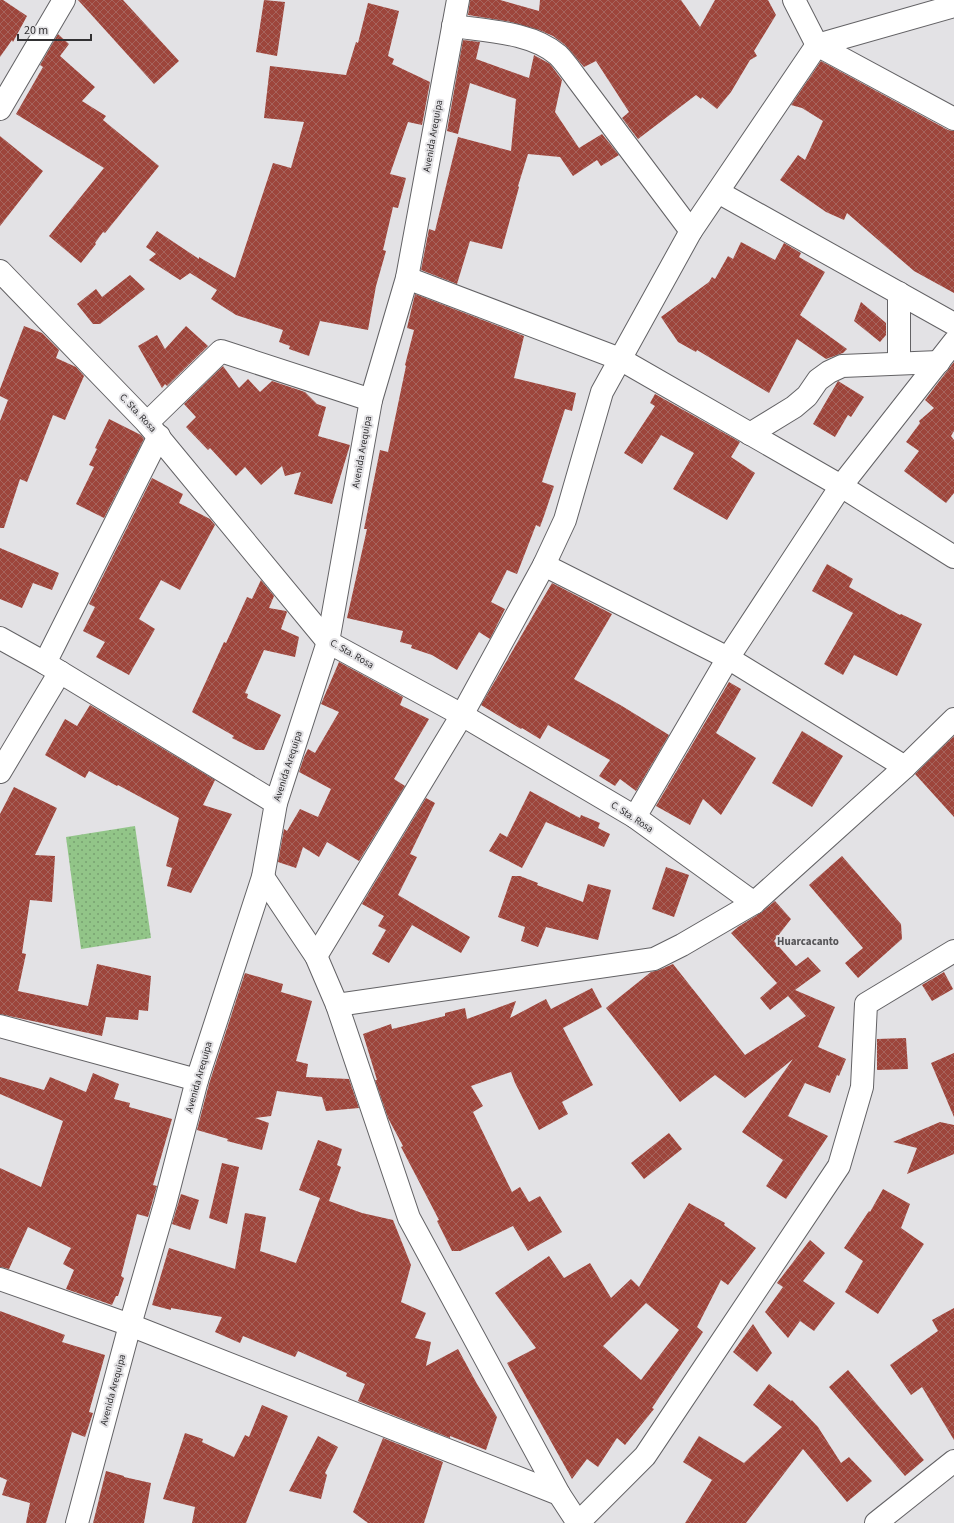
<svg xmlns="http://www.w3.org/2000/svg" width="954" height="1523" font-family="'Source Sans 3',sans-serif">
<style>
.park{fill:url(#park-dots)}
.building{fill:url(#building-cross-hatch);fill-rule:evenodd}
.lines{fill:none;stroke-linecap:round;stroke-linejoin:round}
.minor-casing{stroke:#636265;stroke-width:24}
.tertiary-casing{stroke:#636265;stroke-width:24}
.primary-casing{stroke:#636265;stroke-width:24}
.minor{stroke:#fff;stroke-width:22}
.tertiary{stroke:#fff;stroke-width:22}
.primary{stroke:#fff;stroke-width:22}
.labels{text-anchor:middle;dominant-baseline:central;stroke-width:4;stroke-linejoin:round;paint-order:stroke}
.street-label{font-size:10px;fill:#323133;stroke:#e3e2e5}
.neighbourhood-label{font-size:11px;font-weight:bold;fill:#555457;stroke:#e3e2e5}
</style>
<defs>
<pattern id="park-dots" width="8" height="8" patternUnits="userSpaceOnUse"><rect width="8" height="8" fill="#92c588"/><path d="M2 2h.1M6 6h.1" fill="none" stroke="#78a170" stroke-width="1.8" stroke-linecap="round"/></pattern>
<pattern id="building-cross-hatch" width="8" height="8" patternUnits="userSpaceOnUse"><rect width="8" height="8" fill="#9d453b"/><path d="M0 0l8 8M0 8l8-8" fill="none" stroke="#a6645d"/></pattern>
</defs>
<rect width="100%" height="100%" fill="#e3e2e5"/>
<polygon class="park" points="135,826 151,938 81,949 66,837"/>
<g class="building">
<polygon points="0,0 3,0 27,16 13,42 12,40 0,57"/>
<polygon points="78,0 123,0 179,61 154,84"/>
<polygon points="264,0 285,2 277,56 256,52"/>
<polygon points="470,0 500,0 539,11 540,0 681,0 700,27 715,0 768,0 776,15 754,51 757,56 750,60 731,92 717,109 702,97 701,99 696,95 638,139 622,118 629,112 596,61 584,67 565,45 553,36 539,30 511,22 468,15"/>
<polygon points="368,3 399,11 388,56 394,59 392,64 430,82 422,125 408,122 390,174 406,178 398,208 393,207 383,250 386,251 376,286 368,330 320,321 309,356 289,349 290,346 279,342 283,330 236,315 211,299 217,290 190,273 180,280 149,260 156,254 146,247 157,231 199,259 199,257 235,278 273,163 291,168 304,122 264,118 270,66 346,75 356,42 358,43"/>
<polygon points="58,34 69,44 60,56 95,87 82,101 106,116 103,120 159,166 105,233 103,232 95,243 96,244 81,263 49,236 104,168 16,114 43,67 40,65"/>
<polygon points="463,40 480,42 476,59 529,78 534,55 550,64 562,80 555,112 579,148 602,134 619,155 601,166 597,160 573,176 560,157 528,154 518,186 519,187 502,249 470,241 457,284 421,270 429,229 435,231 458,137 511,151 516,99 470,83 458,134 447,131"/>
<polygon points="821,61 948,130 954,131 954,293 914,271 847,213 844,220 826,212 780,180 798,155 805,160 823,121 802,108 791,105"/>
<polygon points="0,136 43,171 0,226"/>
<polygon points="741,242 775,260 784,243 801,253 799,257 825,272 800,315 847,349 843,353 826,359 797,339 769,393 697,350 696,352 678,342 661,317 709,282 712,277 715,279 728,256 733,259"/>
<polygon points="130,275 145,289 100,324 93,324 77,304 96,289 102,297"/>
<polygon points="415,294 524,336 514,378 576,393 572,411 565,409 542,482 554,486 545,513 540,527 536,525 517,574 507,570 491,602 505,609 490,639 479,632 457,670 432,655 411,648 412,645 400,642 403,631 347,618 367,529 364,529 380,450 388,452 406,366 405,365 414,330 407,328"/>
<polygon points="861,302 886,323 886,335 880,342 854,321"/>
<polygon points="24,326 42,333 59,350 56,358 76,367 84,376 65,420 53,415 27,482 20,479 4,528 0,528 0,421 8,400 0,396 0,389"/>
<polygon points="186,326 208,346 167,386 165,384 162,388 138,346 157,335 165,349"/>
<polygon points="954,362 954,431 951,436 954,440 954,493 946,503 904,471 919,451 906,442 920,423 919,421 934,408 925,400"/>
<polygon points="223,366 239,388 248,379 260,392 272,381 305,392 317,404 326,407 318,436 350,445 332,504 294,494 301,472 285,476 282,466 261,485 245,467 236,476 210,448 208,450 186,427 196,417 184,404"/>
<polygon points="838,381 864,397 851,417 848,415 835,437 813,424"/>
<polygon points="655,394 740,442 731,457 755,473 727,520 673,489 694,453 661,435 642,464 624,453 655,406 650,403"/>
<polygon points="109,419 141,435 144,439 104,518 76,504 94,467 89,465 97,449 95,448"/>
<polygon points="152,478 183,494 179,503 210,519 215,525 180,590 161,580 139,619 155,629 129,675 96,657 105,642 83,631 95,607 89,604"/>
<polygon points="0,548 59,573 52,590 33,583 22,608 0,599"/>
<polygon points="827,564 853,579 849,587 900,615 901,614 922,624 897,676 854,655 843,675 824,664 853,613 812,591"/>
<polygon points="261,580 274,596 269,608 286,611 287,612 281,629 299,637 295,657 264,650 245,693 248,694 247,698 281,715 264,750 256,750 232,738 234,736 192,712 224,642 226,643 247,597 252,599"/>
<polygon points="552,583 612,614 574,679 622,706 669,735 636,791 620,779 615,786 599,776 610,760 548,725 540,739 522,728 521,729 481,705"/>
<polygon points="339,662 403,697 400,705 429,719 394,779 405,786 359,861 327,842 319,857 303,847 296,868 278,862 284,829 287,831 300,809 318,817 331,789 299,772 304,757 308,749 315,753 339,712 321,704"/>
<polygon points="729,682 741,689 716,733 756,758 721,815 703,799 690,825 656,806"/>
<polygon points="90,705 215,780 203,805 232,814 191,893 167,886 172,868 166,866 179,818 118,785 117,786 89,771 85,778 45,755 65,719 77,726"/>
<polygon points="802,731 843,756 812,807 772,783"/>
<polygon points="954,736 954,817 915,774"/>
<polygon points="14,787 57,808 35,855 55,856 52,902 30,900 22,953 26,954 18,991 88,1006 97,964 151,976 148,1011 139,1010 138,1020 106,1017 102,1036 0,1014 0,814"/>
<polygon points="530,791 580,818 581,815 600,823 598,828 610,834 604,847 546,822 522,868 489,851 500,833 507,837"/>
<polygon points="426,798 435,803 410,854 417,857 398,895 470,937 461,953 412,925 389,963 372,954 386,930 378,926 384,916 362,904"/>
<polygon points="842,856 901,924 902,939 858,978 845,963 863,948 809,885"/>
<polygon points="666,867 689,875 674,917 652,909"/>
<polygon points="512,876 520,876 538,883 537,885 583,902 588,884 611,890 598,940 546,927 538,947 521,941 525,927 498,917"/>
<polygon points="775,901 791,919 774,941 796,966 808,957 821,971 795,990 835,1007 818,1047 846,1059 839,1076 837,1075 830,1093 805,1083 788,1116 828,1136 786,1199 766,1186 783,1160 742,1132 793,1059 745,1098 715,1075 680,1102 606,1008 651,972 659,970 673,964 745,1055 806,1016 788,996 770,1010 760,998 777,983 731,933 738,927 762,912"/>
<polygon points="944,972 953,989 932,1001 922,985"/>
<polygon points="245,973 283,984 281,992 312,1001 296,1061 308,1064 306,1077 349,1079 359,1108 326,1111 322,1097 277,1091 271,1116 255,1118 269,1123 262,1150 227,1141 228,1139 197,1130 209,1084"/>
<polygon points="592,988 602,1007 563,1028 593,1085 562,1102 568,1114 539,1130 515,1083 511,1072 471,1086 483,1106 473,1112 512,1192 520,1187 529,1202 540,1196 562,1232 528,1251 513,1226 460,1251 452,1251 437,1221 439,1220 401,1147 403,1146 388,1118 375,1080 377,1080 363,1034 391,1024 392,1029 445,1016 445,1013 465,1008 467,1019 516,1001 510,1018 546,999 551,1009"/>
<polygon points="906,1038 908,1069 877,1070 877,1039"/>
<polygon points="954,1053 954,1117 931,1063"/>
<polygon points="93,1073 119,1084 114,1099 130,1103 129,1107 172,1119 153,1185 157,1186 148,1217 137,1214 121,1276 124,1278 118,1296 116,1296 112,1305 66,1289 74,1270 63,1264 71,1248 28,1227 9,1269 0,1267 0,1168 41,1187 63,1121 0,1094 0,1077 44,1090 50,1077 86,1092"/>
<polygon points="940,1122 954,1125 954,1154 907,1174 917,1148 893,1142"/>
<polygon points="669,1133 682,1149 644,1179 631,1163"/>
<polygon points="318,1140 342,1149 337,1165 341,1167 329,1201 362,1213 393,1220 411,1265 401,1302 426,1313 415,1338 431,1342 426,1366 458,1349 477,1384 497,1417 486,1450 450,1436 450,1438 358,1401 365,1384 346,1376 347,1373 298,1351 295,1357 243,1336 240,1343 215,1332 222,1317 171,1308 171,1310 152,1305 169,1248 235,1269 245,1213 266,1217 260,1251 296,1263 320,1198 299,1190"/>
<polygon points="222,1163 239,1167 227,1224 209,1218"/>
<polygon points="883,1189 910,1204 901,1228 924,1244 878,1314 845,1292 863,1261 844,1248 869,1211 870,1212"/>
<polygon points="181,1194 199,1200 190,1230 172,1224"/>
<path d="M689,1203L725,1223L724,1225L756,1248L728,1285L721,1280L697,1327L703,1332L652,1408L654,1409L625,1445L617,1438L598,1467L587,1459L572,1479L507,1363L536,1348L495,1293L549,1256L564,1278L590,1263L611,1298L631,1279L639,1287ZM646,1303L679,1330L641,1380L603,1346Z"/>
<polygon points="810,1240 825,1253 803,1281 835,1303 814,1331 800,1321 788,1338 765,1312 783,1287 777,1283"/>
<polygon points="954,1308 954,1440 922,1387 911,1395 890,1365 938,1331 932,1320"/>
<polygon points="0,1311 65,1335 62,1342 105,1355 89,1412 93,1413 85,1437 72,1432 46,1523 26,1523 30,1503 2,1495 7,1480 0,1477"/>
<polygon points="753,1324 772,1353 757,1372 733,1352"/>
<polygon points="848,1370 924,1460 905,1476 829,1387"/>
<polygon points="769,1384 791,1401 792,1400 818,1427 841,1463 849,1457 872,1481 847,1502 803,1449 746,1523 685,1523 712,1480 683,1462 699,1436 744,1463 782,1427 753,1405"/>
<polygon points="262,1405 288,1416 246,1523 192,1523 195,1507 163,1499 185,1433 203,1439 202,1442 234,1457 245,1435 249,1437"/>
<polygon points="318,1436 338,1447 325,1473 327,1475 321,1499 289,1491"/>
<polygon points="383,1438 443,1462 424,1523 368,1523 353,1512"/>
<polygon points="106,1471 124,1476 124,1477 151,1483 144,1523 93,1523"/>
</g>
<g class="lines">
<defs>
<g id="minor">
<polyline points="794,0 817,45 954,119"/>
<path d="M453,26C486,31 532,32 558,55C565,62 571,71 577,79L691,231"/>
<polyline points="718,192 954,324"/>
<polyline points="0,271 147,423 328,642 462,715 635,817 754,903"/>
<polyline points="407,278 620,359 841,486 954,557"/>
<polyline points="899,293 899,363"/>
<polyline points="147,423 221,351 371,400"/>
<polyline points="750,434 794,407 807,396 818,380 829,372 842,366 939,362"/>
<polyline points="544,565 728,658 905,767"/>
<polyline points="0,638 45,663 276,803"/>
<polyline points="45,663 159,436"/>
<polyline points="0,772 60,672"/>
<polyline points="635,817 728,658 841,486 954,342"/>
<polyline points="263,877 316,956 337,1005 409,1218 559,1494"/>
<polyline points="316,956 462,715 544,565 565,520 602,392 691,231 817,45 954,6"/>
<polyline points="337,1005 654,959 682,945 754,903 905,767 954,719"/>
<polyline points="0,1026 197,1080"/>
<polyline points="77,1523 130,1325 165,1204 197,1080 263,877 276,803 328,642 371,400 407,278 458,0"/>
<polyline points="578,1523 645,1456 839,1166 862,1087 866,1004 954,951"/>
</g>
<polyline id="tertiary" points="876,1523 954,1461"/>
<g id="primary">
<polyline points="0,109 64,0"/>
<polyline points="0,1279 130,1325 559,1494 578,1523"/>
</g>
</defs>
<use href="#minor" class="minor-casing"/>
<use href="#tertiary" class="tertiary-casing"/>
<use href="#primary" class="primary-casing"/>
<use href="#minor" class="minor"/>
<use href="#tertiary" class="tertiary"/>
<use href="#primary" class="primary"/>
</g>
<g class="labels">
<g class="street-label">
<text transform="translate(433 136) rotate(-80)">Avenida Arequipa</text>
<text transform="translate(138 413) rotate(47)">C. Sta. Rosa</text>
<text transform="translate(362 452) rotate(-80)">Avenida Arequipa</text>
<text transform="translate(352 654) rotate(30)">C. Sta. Rosa</text>
<text transform="translate(288 766) rotate(-72)">Avenida Arequipa</text>
<text transform="translate(632 817) rotate(33)">C. Sta. Rosa</text>
<text transform="translate(199 1077) rotate(-74)">Avenida Arequipa</text>
<text transform="translate(113 1390) rotate(-75)">Avenida Arequipa</text>
</g>
<g class="neighbourhood-label">
<text x="808" y="941">Huarcacanto</text>
</g>
</g>
<path d="M18 34v6h73v-6" fill="none" stroke="#323133" stroke-width="2"/>
<text x="24" y="34" font-size="12" fill="#323133" stroke="#e3e2e5" stroke-width="3" paint-order="stroke">20 m</text>
</svg>
